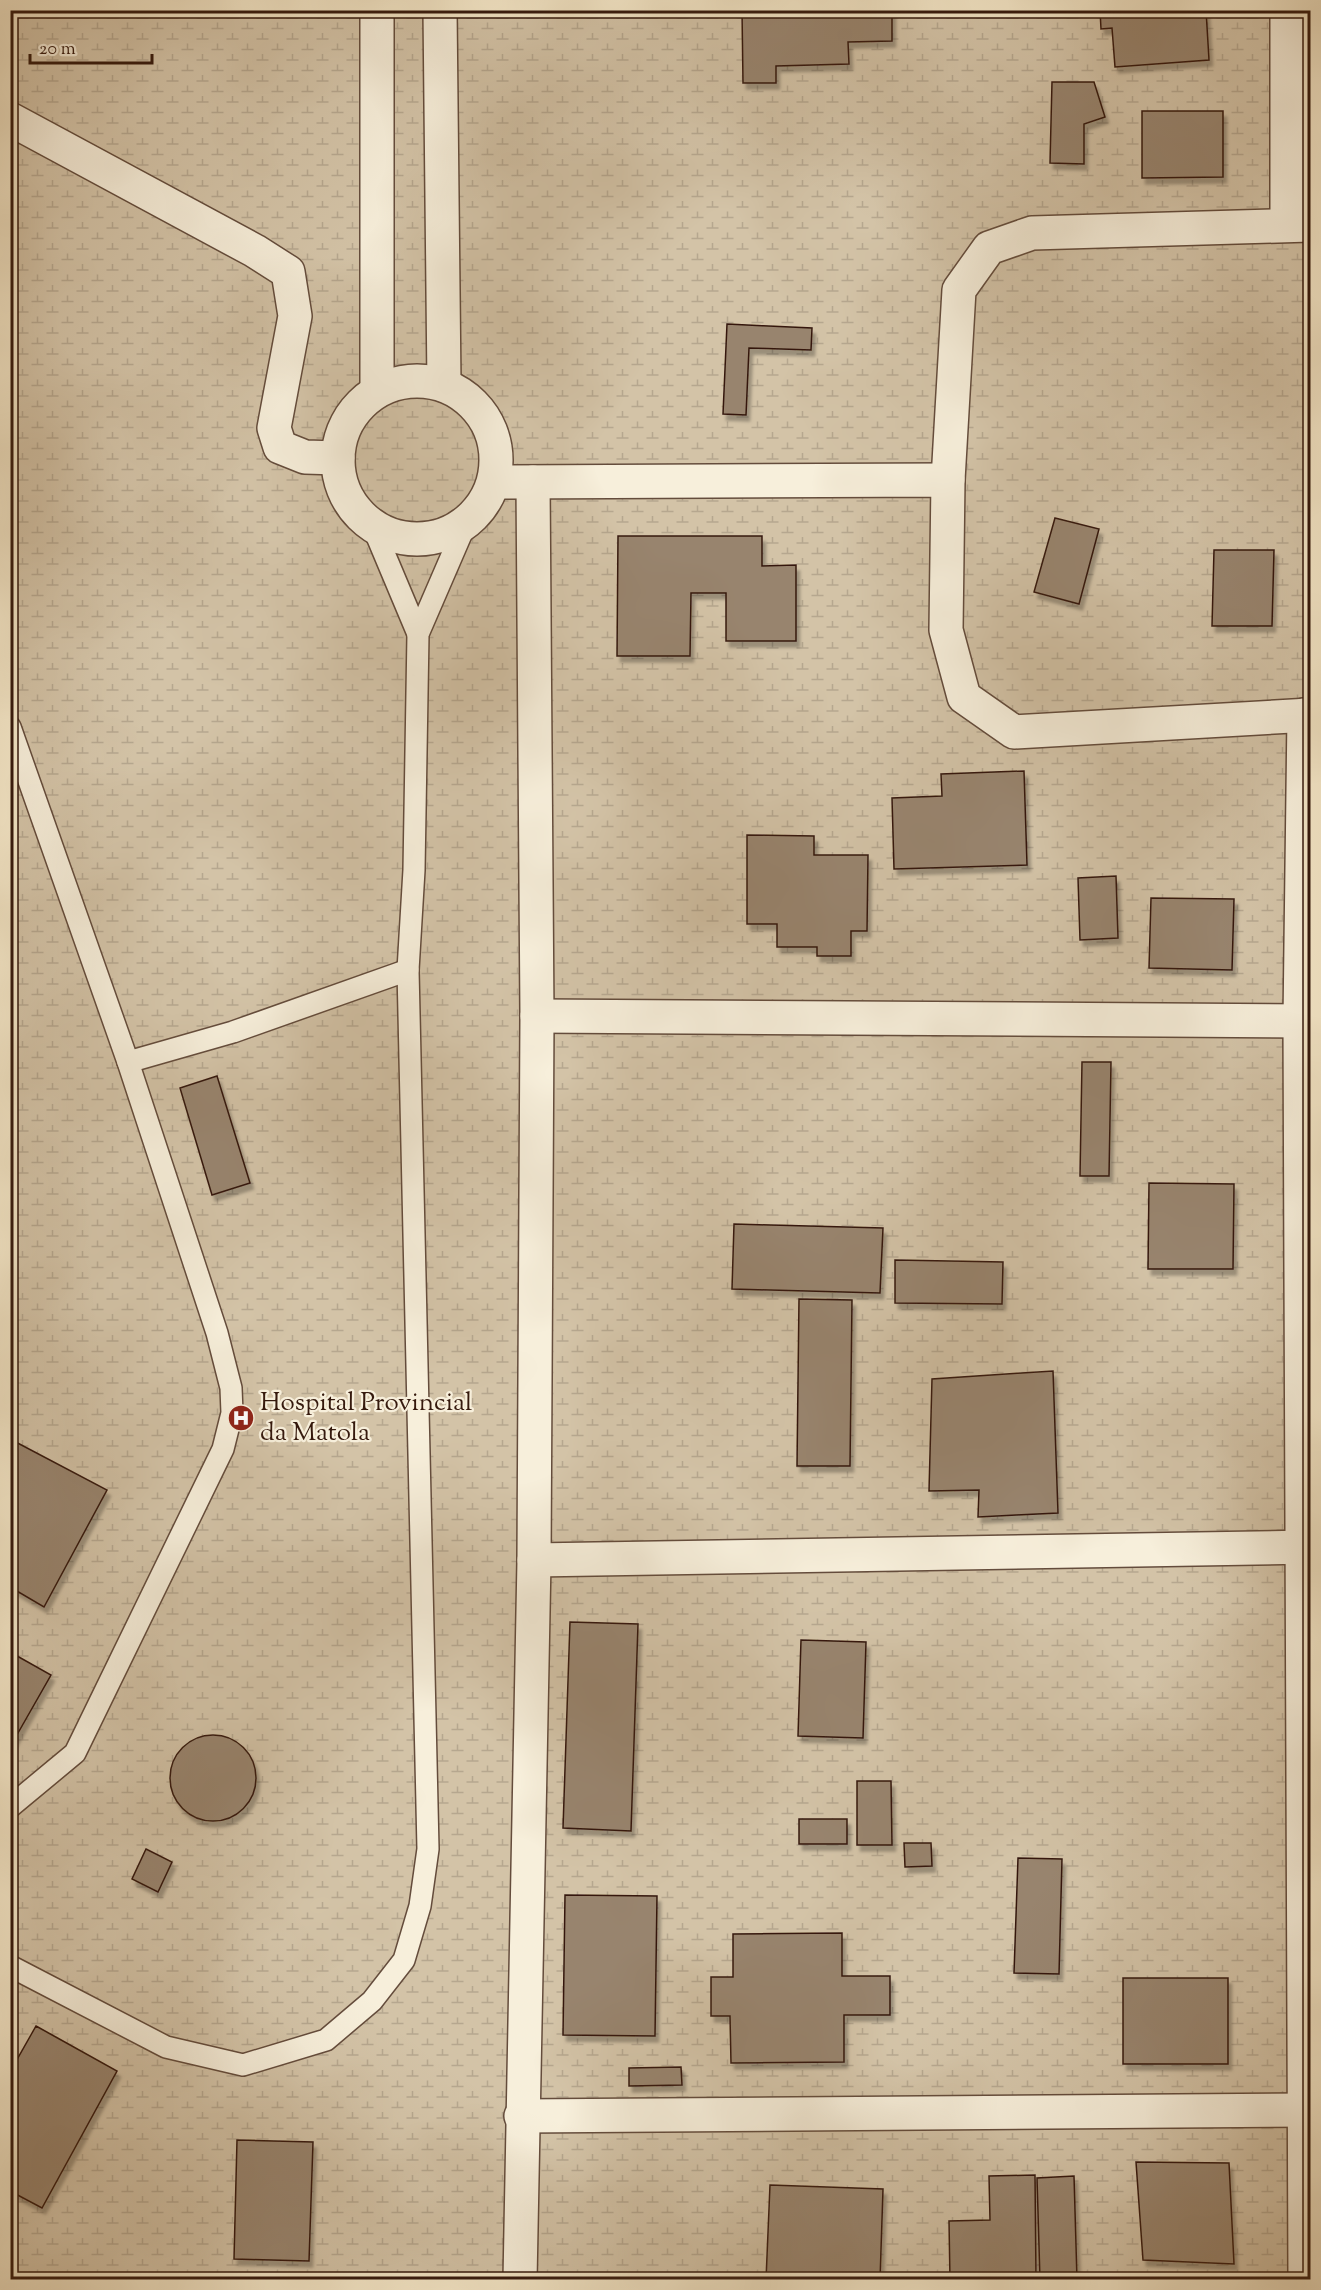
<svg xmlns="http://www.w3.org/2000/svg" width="1321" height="2290" font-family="'Sorts Mill Goudy',serif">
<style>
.wetland{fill:url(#wetland-marsh);stroke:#846e5a;stroke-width:1.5}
.building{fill:#98846e;stroke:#35190d;stroke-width:1.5;filter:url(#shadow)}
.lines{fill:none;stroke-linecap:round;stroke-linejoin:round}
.lane-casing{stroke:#644c3c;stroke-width:24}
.street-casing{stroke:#644c3c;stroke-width:36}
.lane{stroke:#f7efdb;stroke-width:21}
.street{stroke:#f7efdb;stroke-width:33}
.labels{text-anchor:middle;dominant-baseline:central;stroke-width:4.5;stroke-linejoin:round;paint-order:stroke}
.poi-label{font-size:26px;fill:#35190d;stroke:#f7efdb;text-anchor:start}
</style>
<defs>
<pattern id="wetland-marsh" width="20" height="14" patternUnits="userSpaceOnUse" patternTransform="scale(1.5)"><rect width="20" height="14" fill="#d3c3a7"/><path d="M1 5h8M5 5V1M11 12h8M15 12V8" fill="none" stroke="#b6a78f"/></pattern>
<filter id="shadow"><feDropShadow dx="3.5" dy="6" stdDeviation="1.5" flood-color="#0004"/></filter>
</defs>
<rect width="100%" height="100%" fill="#f3e6c7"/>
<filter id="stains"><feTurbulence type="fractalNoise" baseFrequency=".00333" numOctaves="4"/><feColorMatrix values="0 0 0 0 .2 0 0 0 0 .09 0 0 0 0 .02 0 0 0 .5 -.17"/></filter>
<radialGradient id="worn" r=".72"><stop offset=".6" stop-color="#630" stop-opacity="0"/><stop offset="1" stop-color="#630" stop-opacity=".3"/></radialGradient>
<rect class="wetland" x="11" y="11" width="1299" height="2268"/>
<g class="building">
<polygon points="742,10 892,10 892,41 848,42 849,64 776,66 776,83 743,83"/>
<polygon points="1100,10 1206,10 1209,60 1115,67 1112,28 1101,29"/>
<polygon points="1052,82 1094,82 1105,117 1084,124 1084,164 1050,163"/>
<polygon points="1142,111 1223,111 1223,177 1142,178"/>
<polygon points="727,324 812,328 811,350 749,348 746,415 723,414"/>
<polygon points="1055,518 1099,529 1079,604 1034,592"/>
<polygon points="618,536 762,536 762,566 796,565 796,641 726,641 726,593 691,593 690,656 617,656"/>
<polygon points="1214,550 1274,550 1272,626 1212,626"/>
<polygon points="1024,771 1027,865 894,869 892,798 942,796 941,774"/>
<polygon points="747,835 814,836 814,855 868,855 867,931 851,931 851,956 817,956 817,947 777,947 777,924 747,924"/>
<polygon points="1116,876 1118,938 1080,940 1078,878"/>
<polygon points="1151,898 1234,899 1232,970 1149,968"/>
<polygon points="1082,1062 1111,1062 1109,1176 1080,1176"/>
<polygon points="217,1076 250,1183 212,1195 180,1088"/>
<polygon points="1149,1183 1234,1184 1233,1269 1148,1269"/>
<polygon points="734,1224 883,1228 880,1293 732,1289"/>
<polygon points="895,1260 1003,1262 1002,1304 895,1303"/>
<polygon points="799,1299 852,1300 850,1466 797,1466"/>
<polygon points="1053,1371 1058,1513 978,1517 979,1490 929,1491 932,1379"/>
<polygon points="10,1439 107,1490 44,1607 10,1587"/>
<polygon points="570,1622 638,1624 631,1831 563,1828"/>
<polygon points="801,1640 866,1642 863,1738 798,1736"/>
<polygon points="10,1652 51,1675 10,1747"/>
<circle cx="213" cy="1778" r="43"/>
<polygon points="857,1781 891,1781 892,1845 857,1845"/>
<rect x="799" y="1819" width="48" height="25"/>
<polygon points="904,1843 931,1843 932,1866 905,1867"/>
<polygon points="146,1849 172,1862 158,1892 132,1879"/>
<polygon points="1018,1858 1062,1859 1059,1974 1014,1973"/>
<polygon points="565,1895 657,1896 655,2036 563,2035"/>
<polygon points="842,1933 842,1976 890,1976 890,2015 844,2015 844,2062 731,2063 730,2016 711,2016 711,1977 733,1977 733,1934"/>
<rect x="1123" y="1978" width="105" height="86"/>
<polygon points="36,2026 117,2071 42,2208 10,2191 10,2072"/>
<polygon points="681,2067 682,2085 629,2086 629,2068"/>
<polygon points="237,2140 313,2142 309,2261 234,2259"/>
<polygon points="1136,2162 1229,2163 1234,2264 1143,2260"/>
<polygon points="1035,2175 1036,2280 950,2280 949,2221 990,2220 989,2176"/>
<polygon points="1074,2176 1077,2280 1040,2280 1037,2178"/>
<polygon points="770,2185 883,2189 880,2280 766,2280"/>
</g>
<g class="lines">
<defs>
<g id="lane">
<polyline points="373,527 418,634"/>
<polyline points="10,727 128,1062 217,1333 231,1388 232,1413 223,1449 75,1753 10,1807"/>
<polyline points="128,1062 233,1032 408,970"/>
<polyline points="10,1966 166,2047 243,2065 326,2040 372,2001 404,1960 420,1906 428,1849 408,970 414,870 418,634 466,523"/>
</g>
<g id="street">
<polyline points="377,10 377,391"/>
<polyline points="440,10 444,385"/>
<polyline points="10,119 255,251 288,272 295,316 274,428 280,447 305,457 338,458"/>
<polyline points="1287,224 1287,10"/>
<circle cx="417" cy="460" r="79"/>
<polyline points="948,480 959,290 989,248 1032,233 1310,225"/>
<polyline points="494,482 948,480 946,630 964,697 1014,732 1310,715"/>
<polyline points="1304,715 1300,1021 1305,2280"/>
<polyline points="537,1016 1310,1021"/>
<polyline points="534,1560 1310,1547"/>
<polyline points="521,2116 1310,2110"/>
<polyline points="520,2280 534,1560 537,1016 533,482"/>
</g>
</defs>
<use href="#lane" class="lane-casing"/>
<use href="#street" class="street-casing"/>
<use href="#lane" class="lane"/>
<use href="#street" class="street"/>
</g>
<defs>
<symbol id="hospital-disc" viewBox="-11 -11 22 22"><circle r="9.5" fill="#8f2418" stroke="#f7efdb"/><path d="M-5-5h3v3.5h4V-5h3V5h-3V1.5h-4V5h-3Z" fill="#fff"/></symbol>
</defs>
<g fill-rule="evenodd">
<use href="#hospital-disc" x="226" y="1403" width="30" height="30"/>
</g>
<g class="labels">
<g class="poi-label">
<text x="260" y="1403">Hospital Provincial<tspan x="260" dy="30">da Matola</tspan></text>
</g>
</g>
<rect width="1321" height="2290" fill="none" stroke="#f3e6c7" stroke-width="36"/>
<rect x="12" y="12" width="1297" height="2266" fill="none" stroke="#35190d" stroke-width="3"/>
<rect x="18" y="18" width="1285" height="2254" fill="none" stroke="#35190d" stroke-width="1.5"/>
<path d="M30 54v9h122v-9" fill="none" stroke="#35190d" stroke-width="3"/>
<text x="39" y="54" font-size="18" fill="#35190d" stroke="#f7efdb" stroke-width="4.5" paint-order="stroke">20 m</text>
<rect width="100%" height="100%" filter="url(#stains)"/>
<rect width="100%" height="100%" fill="url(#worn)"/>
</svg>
